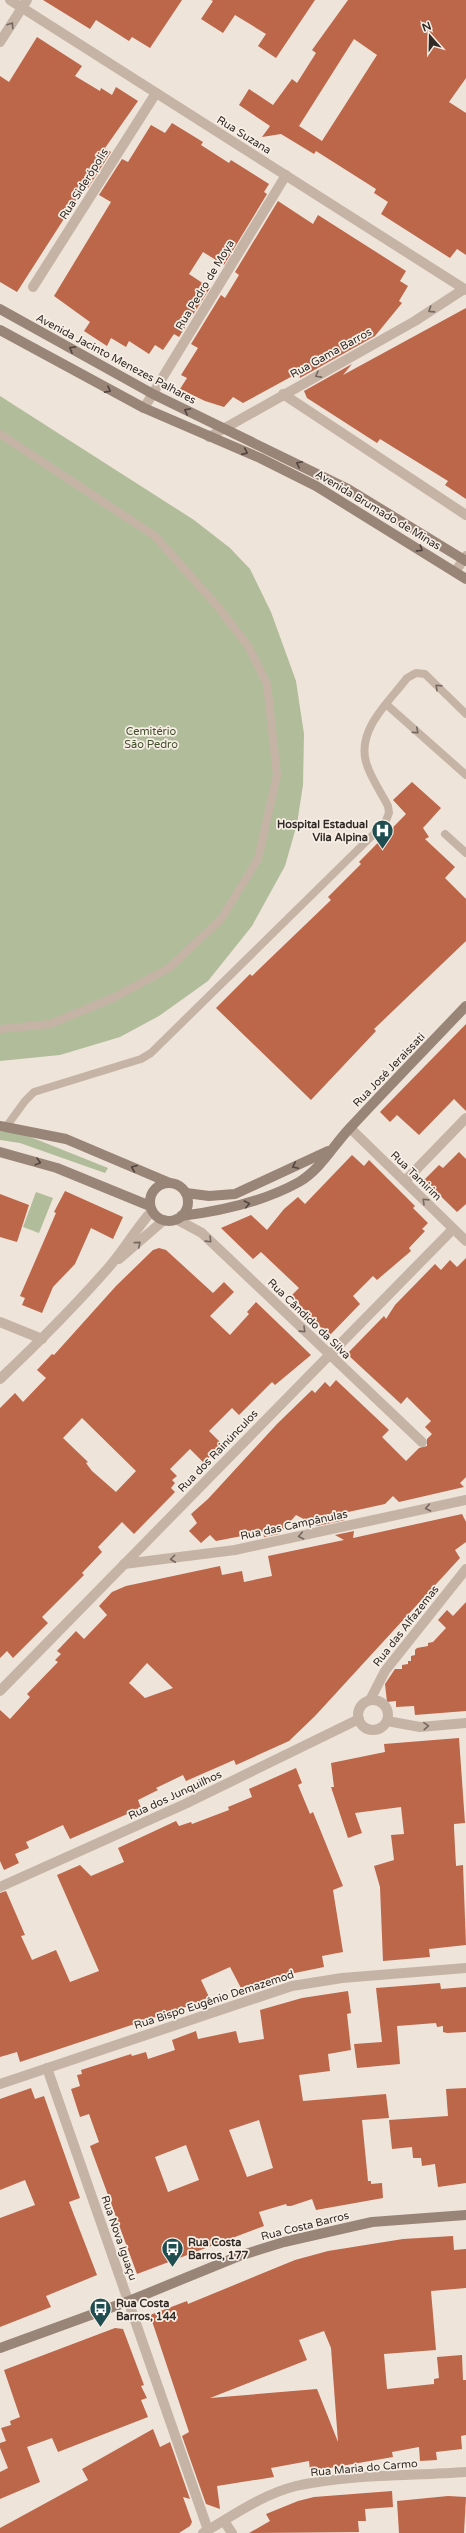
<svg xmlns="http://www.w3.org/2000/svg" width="466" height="2533" font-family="'Varela Round',sans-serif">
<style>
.green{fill:#b1bc9a}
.building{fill:#bc664a;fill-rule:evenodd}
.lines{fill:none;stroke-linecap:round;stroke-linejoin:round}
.service{stroke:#c5b4a6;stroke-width:8}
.minor{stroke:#c5b4a6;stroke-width:10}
.secondary{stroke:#998478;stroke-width:10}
.oneway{stroke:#746860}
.oneway2{stroke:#51453f}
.labels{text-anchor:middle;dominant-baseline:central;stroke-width:3.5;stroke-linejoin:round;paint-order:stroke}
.street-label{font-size:11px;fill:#322a26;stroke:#f7efe5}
.park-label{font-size:11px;fill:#424e2c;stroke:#f7efe5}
.poi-label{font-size:11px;font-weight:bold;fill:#322a26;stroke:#f7efe5;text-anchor:start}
</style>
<rect width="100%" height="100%" fill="#efe4d9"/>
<g class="green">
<polygon points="0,396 194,520 230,548 250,569 271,612 296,681 304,734 303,785 297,824 285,866 252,926 208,981 159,1016 120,1037 60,1055 0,1061"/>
<polygon points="0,1131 23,1134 108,1168 105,1173 20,1143 0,1140"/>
<polygon points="36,1192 53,1198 39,1233 23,1227"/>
</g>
<g class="building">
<polygon points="43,0 182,0 150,48 132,37 129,41 96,20 90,29"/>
<polygon points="211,0 315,0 276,58 258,46 266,34 235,15 223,33 201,19 213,1"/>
<path d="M348,0H466V78L449,102L466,113V255L457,249L450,258L381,214L388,202L374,193L376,189L316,151L314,154L281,134L262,137L270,126L239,105L249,89L273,105L292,79L297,83L316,53L312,50ZM354,39L377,55L322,141L299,126Z"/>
<polygon points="37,37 82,66 75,76 100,91 101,88 112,95 116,87 138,101 105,148 111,152 88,188 85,186 17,292 0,282 0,76 9,82"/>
<polygon points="172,123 203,142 201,145 229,163 231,160 269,184 264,192 267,194 224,265 203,252 189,274 210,288 179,337 174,334 163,350 155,345 149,354 129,341 126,347 111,338 107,346 84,331 90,322 54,296 111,202 99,195 122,159 128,162 151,125 165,133"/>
<polygon points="278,201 313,224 318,215 406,271 400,281 408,286 399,301 402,303 375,336 300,378 298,373 243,403 233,397 224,407 205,401 180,389 187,378 181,375 198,348 191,344 221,295 225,298 239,275 235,272"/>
<polygon points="466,308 466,499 445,485 448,481 380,439 377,443 307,398 304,391 352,364 343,375"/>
<polygon points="412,782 441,808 423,828 429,837 425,839 455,867 445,878 466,899 466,941 374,1029 376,1031 311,1100 216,1008 250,974 252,976 331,900 328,897 361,864 359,862 406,814 393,800"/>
<polygon points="466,1024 466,1111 454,1099 419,1135 397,1115 390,1122 380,1112"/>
<polygon points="459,1152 466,1159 466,1204 457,1212 424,1180 439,1165 443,1168"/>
<polygon points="352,1155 364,1166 369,1160 415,1206 413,1208 428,1223 422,1229 425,1231 409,1248 411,1251 377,1280 373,1276 353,1296 360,1304 329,1336 291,1296 299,1288 261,1252 253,1259 221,1228 251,1215 267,1230 284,1209 298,1197 305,1204"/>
<polygon points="65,1191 123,1217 113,1239 91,1228 75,1264 53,1287 42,1313 22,1305 25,1298 20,1296 56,1213 54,1212"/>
<polygon points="0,1194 29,1205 17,1242 0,1237"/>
<path d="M159,1248L166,1250L213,1293L224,1282L234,1292L210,1316L230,1335L249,1314L247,1312L256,1302L311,1355L275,1385L272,1382L239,1415L232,1408L209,1431L222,1444L204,1463L190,1449L170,1469L177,1476L172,1480L175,1483L171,1488L175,1492L134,1534L122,1522L98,1547L102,1552L82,1573L84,1575L42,1617L48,1623L13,1658L7,1651L0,1658V1408L15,1393L23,1402L46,1378L37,1370L52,1354L54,1355L116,1286L153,1250ZM82,1418L136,1471L116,1492L92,1471L86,1463L88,1462L63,1438Z"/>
<polygon points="466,1258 466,1477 460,1483 464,1487 399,1502 393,1496 385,1504 339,1514 345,1520 317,1526 296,1515 279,1534 264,1537 263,1532 216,1541 210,1535 201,1543 189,1531 197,1523 191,1514 208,1499 277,1424 312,1390 315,1393 325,1382 330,1387 336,1380 389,1430 382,1437 406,1461 419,1448 427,1446 427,1439 432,1434 425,1427 431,1421 407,1397 401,1404 347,1354 384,1316 386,1319 395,1305 435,1264 441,1270 450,1260 457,1267"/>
<path d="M462,1514L466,1522V1542L455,1550L460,1558L315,1716L289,1741L236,1765L234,1760L186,1781L183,1775L156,1788L158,1790L138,1800L141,1808L70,1839L63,1825L26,1842L29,1848L15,1854L19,1863L4,1870L0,1861V1710L10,1719L30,1697L27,1694L58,1662L55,1660L61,1654L57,1651L76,1631L84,1639L107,1615L99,1606L112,1592L126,1586L220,1566L222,1575L242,1571L244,1582L272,1576L268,1556L344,1540L335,1535L354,1531L353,1538ZM147,1663L173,1688L145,1698L129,1683Z"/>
<polygon points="466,1602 466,1711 415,1715 414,1706 396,1707 396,1701 387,1702 385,1684 395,1669 402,1669 402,1665 408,1664 408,1661 411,1661 411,1656 415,1655 415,1650 417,1648 428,1646 428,1643 433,1642 446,1628 438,1620 447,1610 453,1616"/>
<polygon points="459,1738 465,1823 454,1824 454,1828 456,1866 463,1865 466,1945 429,1949 430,1957 383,1961 380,1887 374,1866 394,1860 391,1835 404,1834 401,1807 355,1813 362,1833 348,1838 331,1787 334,1787 331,1763 385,1752 384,1744"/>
<polygon points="296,1768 302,1783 298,1785 310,1814 313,1812 343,1886 333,1890 343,1952 322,1956 324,1967 280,1976 241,1988 230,1967 201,1980 210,1999 20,2062 17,2052 0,2057 0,1893 6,1891 25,1935 21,1936 32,1960 56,1950 70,1982 99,1971 57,1875 80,1865 91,1876 124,1862 118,1848 176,1821 179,1826 191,1822 192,1824 229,1810 228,1807 252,1797 249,1789"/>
<polygon points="440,1983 441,1989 466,1987 466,2032 447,2033 443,2032 443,2026 437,2027 436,2023 397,2026 400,2064 357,2068 354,2044 382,2042 376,1988"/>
<path d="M348,1991L351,2013L347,2014L351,2050L328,2054L330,2071L299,2075L303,2101L386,2094L389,2118L362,2120L368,2181H371V2184L382,2183L383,2198L316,2210L312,2199L291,2206H287L286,2204L259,2212L264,2226L137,2274L90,2146L99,2142L89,2114L80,2117L71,2089L80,2086L77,2075L82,2074L81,2070L131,2054L132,2056L146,2052L148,2059L175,2050L172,2040L196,2031L198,2039L236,2031L239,2043L264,2039L260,2010L302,1998ZM259,2120L273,2168L247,2177L229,2130ZM186,2145L199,2180L168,2192L155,2157Z"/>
<polygon points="31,2088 35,2099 44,2096 80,2198 69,2202 97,2275 46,2296 51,2307 0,2327 0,2218 35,2205 25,2180 0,2190 0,2099"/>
<polygon points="466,2088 466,2183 438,2187 435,2164 422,2166 421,2158 413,2158 412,2147 392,2149 389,2120 448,2116 446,2089"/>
<path d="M453,2236L454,2250L466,2249V2288L431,2291L436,2350L384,2354L387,2389L434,2384V2379L439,2378L437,2357L462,2355L463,2380H466V2435L461,2436L462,2449L436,2452L437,2460L420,2461L419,2447L392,2452L393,2457L318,2470H310L309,2461L271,2468L274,2477L217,2486L220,2509L206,2504L182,2436L189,2432L150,2315L187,2301L188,2304L295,2260L328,2251L403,2239ZM324,2331L331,2348L338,2442L317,2389L210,2398L307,2360L299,2340Z"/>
<polygon points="115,2328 123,2329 144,2385 141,2386 147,2398 141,2400 148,2417 58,2452 52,2438 27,2447 40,2482 0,2499 0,2472 8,2468 0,2448 0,2443 6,2441 1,2428 11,2425 10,2421 20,2417 4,2370"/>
<polygon points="153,2429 160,2447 170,2442 190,2499 183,2497 192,2522 190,2526 179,2533 0,2533 0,2528 88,2480 82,2469"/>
<polygon points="392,2491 393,2507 365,2509 366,2521 358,2521 359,2532 249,2533 270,2521 266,2514 298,2501 314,2497"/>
<polygon points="448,2496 466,2497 464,2533 399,2533 397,2501"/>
</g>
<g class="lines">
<g class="service">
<polyline points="0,434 155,536 219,608 248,646 267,684 277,775 258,859 221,919 169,968 113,998 50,1024 0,1029"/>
<polyline points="387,705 466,775"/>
<polyline points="445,834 466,853"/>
<path d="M6,1127L25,1101L34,1092L141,1059L151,1053L385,823L389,813L388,806C381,792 370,777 366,762C357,729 389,702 407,678L416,673L425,674L466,714"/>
</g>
<g class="minor">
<polyline points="10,0 466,290"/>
<polyline points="0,42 27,0"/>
<polyline points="33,287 156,93"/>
<polyline points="283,394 466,515"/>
<polyline points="144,408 286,175"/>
<polyline points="209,437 415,321 464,289"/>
<polyline points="455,572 466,556"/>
<polyline points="350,1128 466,1241"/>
<polyline points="405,1181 466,1118"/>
<polyline points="176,1219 202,1233 422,1442"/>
<polyline points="119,1259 164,1220"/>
<polyline points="0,1322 42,1339"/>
<path d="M0,1379C38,1343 75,1306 109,1267C125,1249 136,1228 152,1211"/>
<polyline points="124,1564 235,1550 466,1500"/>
<polyline points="0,1691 453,1229"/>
<circle cx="373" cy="1715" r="15"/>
<polyline points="370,1700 385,1671 466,1569"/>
<polyline points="387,1721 420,1727 466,1723"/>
<polyline points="0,1887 185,1804 359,1719"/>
<polyline points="47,2068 208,2530"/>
<polyline points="0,2084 292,1986 342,1978 466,1968"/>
<polyline points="224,2521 232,2533"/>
<path d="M203,2533C232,2516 263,2494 296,2486C349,2474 411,2476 466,2472"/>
</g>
<g class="secondary">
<polyline points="0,309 153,394 348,489 466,561"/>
<polyline points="0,330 144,408 260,458 316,486 466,579"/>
<polyline points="0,1126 66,1139 170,1183"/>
<polyline points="0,1152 57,1168 150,1206"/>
<circle cx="169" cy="1202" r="19"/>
<polyline points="186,1193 209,1196 235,1194 328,1151"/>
<path d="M181,1216C222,1211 263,1202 299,1182C320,1170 333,1146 349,1129C387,1088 427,1047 466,1006"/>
<polyline points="0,2348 129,2301 239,2256 284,2242 372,2222 466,2215"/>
</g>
</g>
<defs><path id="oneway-chevron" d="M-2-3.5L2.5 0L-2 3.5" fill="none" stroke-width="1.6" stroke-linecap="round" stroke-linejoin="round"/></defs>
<g class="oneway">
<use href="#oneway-chevron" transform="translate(11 25) rotate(-57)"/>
<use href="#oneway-chevron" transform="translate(431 310) rotate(147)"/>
<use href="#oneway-chevron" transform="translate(318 375) rotate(151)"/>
<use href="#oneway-chevron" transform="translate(438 687) rotate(-136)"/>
<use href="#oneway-chevron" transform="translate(416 731) rotate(41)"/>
<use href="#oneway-chevron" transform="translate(425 1201) rotate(-136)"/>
<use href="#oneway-chevron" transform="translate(209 1240) rotate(44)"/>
<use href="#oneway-chevron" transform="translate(138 1244) rotate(-40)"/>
<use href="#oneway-chevron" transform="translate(303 1330) rotate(44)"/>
<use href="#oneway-chevron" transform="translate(428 1508) rotate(168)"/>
<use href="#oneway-chevron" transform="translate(301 1536) rotate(168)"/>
<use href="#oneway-chevron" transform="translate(173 1559) rotate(174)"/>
<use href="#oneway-chevron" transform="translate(426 1726) rotate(-3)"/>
</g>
<g class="oneway2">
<use href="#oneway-chevron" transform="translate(72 349) rotate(-151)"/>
<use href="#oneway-chevron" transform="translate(108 390) rotate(28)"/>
<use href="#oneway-chevron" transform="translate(187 411) rotate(-154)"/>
<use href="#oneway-chevron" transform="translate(245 452) rotate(24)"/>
<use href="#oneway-chevron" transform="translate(299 464) rotate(-154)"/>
<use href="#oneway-chevron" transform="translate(420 549) rotate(33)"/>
<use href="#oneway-chevron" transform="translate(38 1162) rotate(15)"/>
<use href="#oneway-chevron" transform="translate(295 1166) rotate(155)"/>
<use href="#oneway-chevron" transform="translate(134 1168) rotate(-157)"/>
<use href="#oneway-chevron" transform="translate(247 1204) rotate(-13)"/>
</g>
<defs>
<symbol id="hospital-pin" viewBox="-11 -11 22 30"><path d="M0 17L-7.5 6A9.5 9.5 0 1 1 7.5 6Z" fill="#204d50" stroke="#f7efe5"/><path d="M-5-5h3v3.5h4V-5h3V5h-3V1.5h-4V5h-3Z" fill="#fff"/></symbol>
<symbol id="bus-pin" viewBox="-11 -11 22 30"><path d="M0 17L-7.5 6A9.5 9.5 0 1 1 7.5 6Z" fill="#204d50" stroke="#f7efe5"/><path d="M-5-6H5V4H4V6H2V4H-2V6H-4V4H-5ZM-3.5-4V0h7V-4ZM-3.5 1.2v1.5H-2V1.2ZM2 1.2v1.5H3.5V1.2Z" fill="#fff"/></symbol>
</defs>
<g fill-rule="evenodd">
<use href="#hospital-pin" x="370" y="818" width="25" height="34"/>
<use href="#bus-pin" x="160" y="2236" width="25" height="34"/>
<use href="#bus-pin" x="88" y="2296" width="25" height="34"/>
</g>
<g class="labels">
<g class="street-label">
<text transform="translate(244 135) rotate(32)">Rua Suzana</text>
<text transform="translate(84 184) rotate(-58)">Rua Siderópolis</text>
<text transform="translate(205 285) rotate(-59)">Rua Pedro de Moya</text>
<text transform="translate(331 353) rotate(-29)">Rua Gama Barros</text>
<text transform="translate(116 359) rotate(28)">Avenida Jacinto Menezes Palhares</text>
<text transform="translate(378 510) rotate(31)">Avenida Brumado de Minas</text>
<text transform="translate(389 1070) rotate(-46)">Rua José Jeraissati</text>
<text transform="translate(416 1176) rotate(44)">Rua Tamirim</text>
<text transform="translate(309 1319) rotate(44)">Rua Cândido da Silva</text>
<text transform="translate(218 1451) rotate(-46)">Rua dos Rainúnculos</text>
<text transform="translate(294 1525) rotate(-12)">Rua das Campânulas</text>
<text transform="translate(406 1626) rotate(-52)">Rua das Alfazemas</text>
<text transform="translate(175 1795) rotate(-25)">Rua dos Junquilhos</text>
<text transform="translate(214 2000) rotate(-18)">Rua Bispo Eugênio Demazemod</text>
<text transform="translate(305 2226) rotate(-14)">Rua Costa Barros</text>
<text transform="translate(119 2238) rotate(71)">Rua Nova Iguaçu</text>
<text transform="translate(364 2468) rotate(-5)">Rua Maria do Carmo</text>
</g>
<g class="park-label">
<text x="151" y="731">Cemitério<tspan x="151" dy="13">São Pedro</tspan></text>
</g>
<g class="poi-label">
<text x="368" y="824" text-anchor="end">Hospital Estadual<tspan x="368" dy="13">Vila Alpina</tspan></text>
<text x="188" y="2242">Rua Costa<tspan x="188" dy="13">Barros, 177</tspan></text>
<text x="116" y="2303">Rua Costa<tspan x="116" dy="13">Barros, 144</tspan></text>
</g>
</g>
<g transform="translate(430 36) rotate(340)" stroke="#f7efe5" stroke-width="3" paint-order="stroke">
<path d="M0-3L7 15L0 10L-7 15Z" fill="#322a26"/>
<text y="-6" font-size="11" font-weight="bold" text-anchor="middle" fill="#322a26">N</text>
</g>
</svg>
